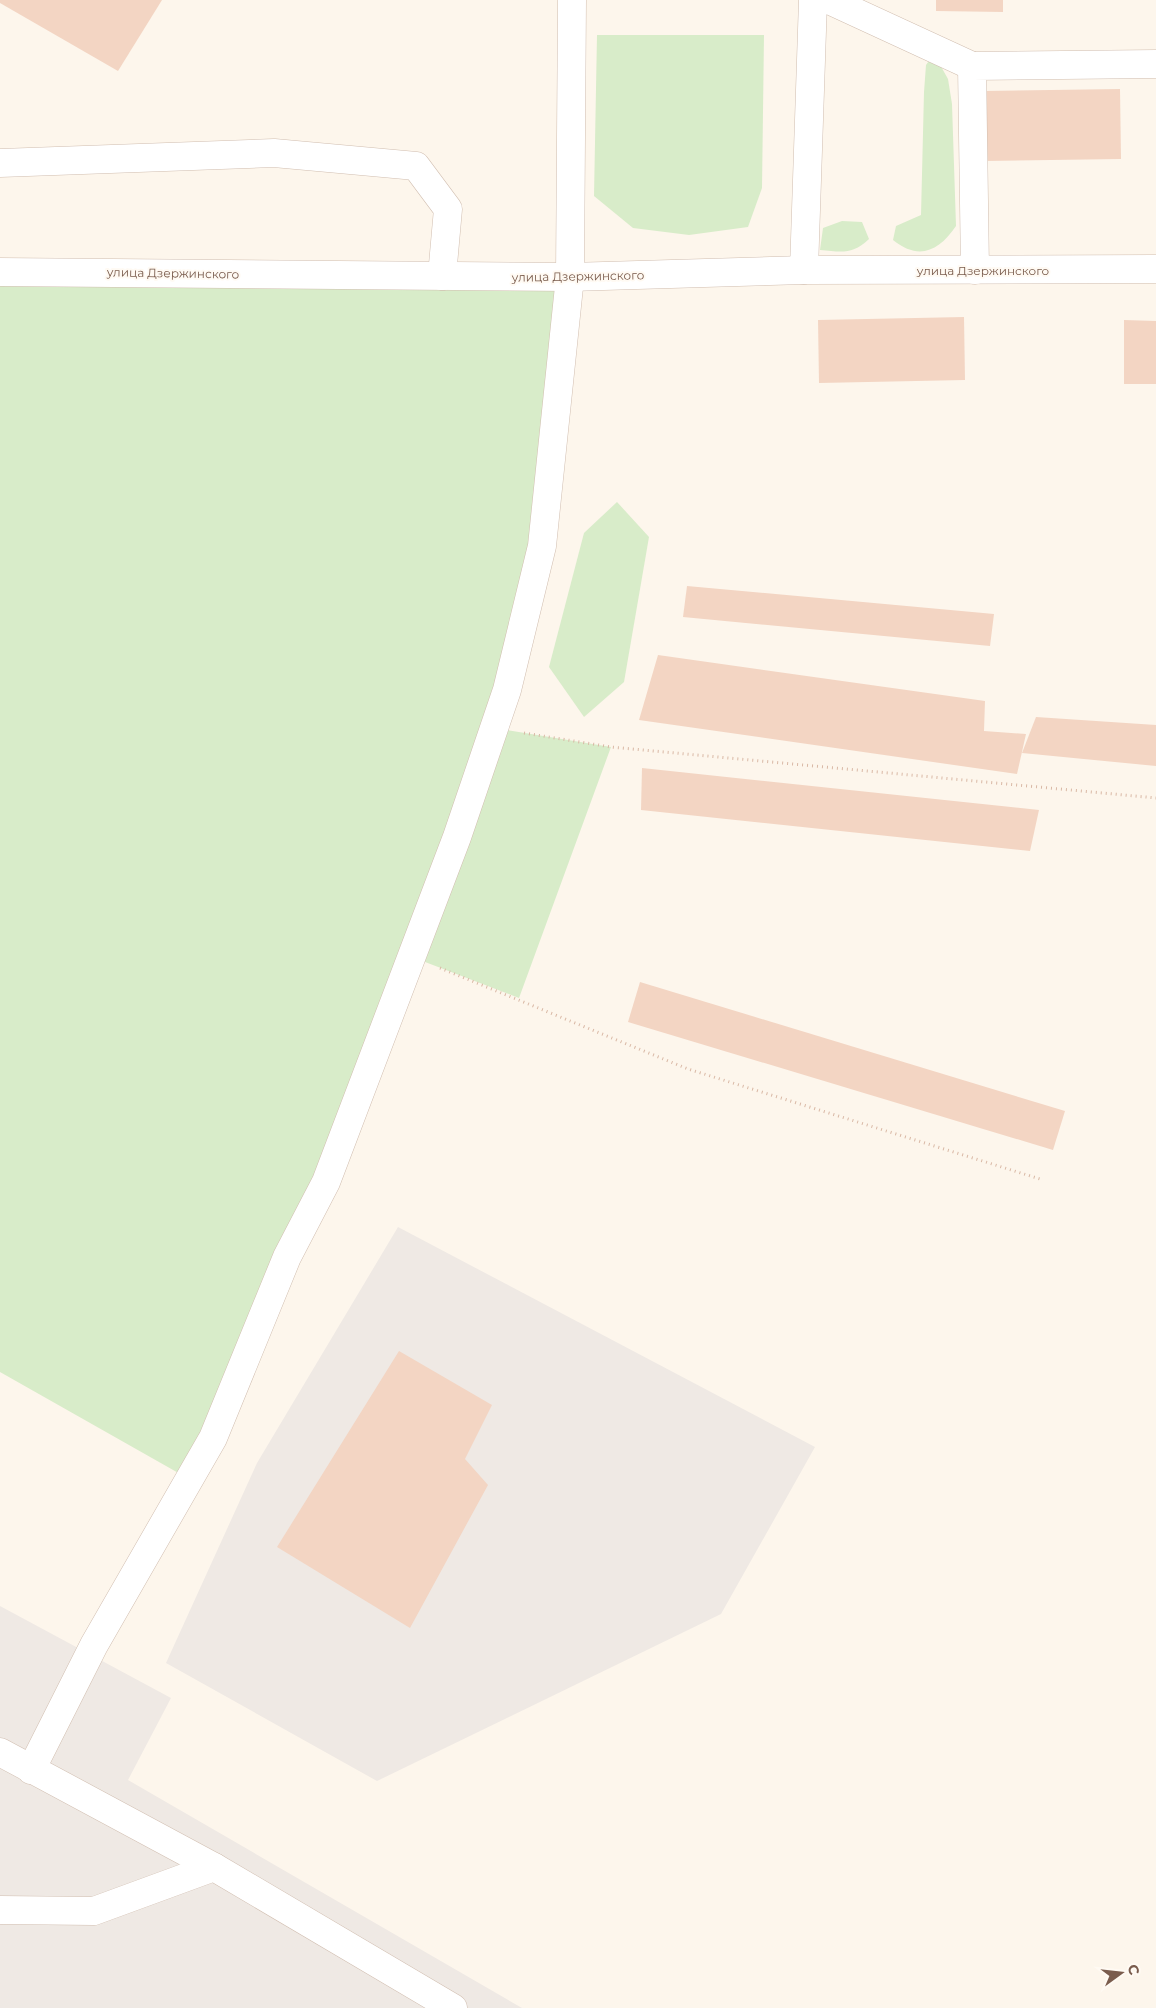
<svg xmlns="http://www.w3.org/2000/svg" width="1156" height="2008" font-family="Montserrat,sans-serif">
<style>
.industrial{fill:#efe9e4}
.green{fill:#d8ecc9}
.building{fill:#f3d5c3}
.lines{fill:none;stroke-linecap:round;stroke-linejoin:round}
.minor-casing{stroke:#d1beb0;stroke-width:29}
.path{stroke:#d9b8a5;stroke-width:3;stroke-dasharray:1 4;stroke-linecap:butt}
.minor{stroke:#fff;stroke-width:28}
.labels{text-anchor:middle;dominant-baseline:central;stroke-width:4;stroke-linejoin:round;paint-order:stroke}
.street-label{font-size:12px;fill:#7a5c4d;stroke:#fffaf3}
</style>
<rect width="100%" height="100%" fill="#fdf6ec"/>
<g class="industrial">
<polygon points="398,1227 815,1447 721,1614 377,1781 166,1663 257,1463"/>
<polygon points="0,1606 171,1698 128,1780 522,2008 0,2008"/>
</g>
<g class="green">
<polygon points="597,35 764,35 762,188 748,227 689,235 633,228 594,196"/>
<path d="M934,54L948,79L952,104L956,226C939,251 919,261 893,240L896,226L921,215L924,92L926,65Z"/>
<path d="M842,221L862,222L869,239C852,255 842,252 820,250L823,228Z"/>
<polygon points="0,272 570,277 555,414 495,728 611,747 519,998 412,957 189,1479 0,1372"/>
<polygon points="617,502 649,537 624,682 584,717 549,667 584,533"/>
</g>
<g class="building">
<polygon points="0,0 162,0 118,71 0,3"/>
<polygon points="936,0 1003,0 1003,12 936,11"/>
<polygon points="1120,89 1121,159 985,161 984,91"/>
<polygon points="964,317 965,380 819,383 818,320"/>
<polygon points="1124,320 1156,321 1156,384 1124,384"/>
<polygon points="687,586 994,614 990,646 683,617"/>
<polygon points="658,655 985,701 984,731 1026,734 1017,774 639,720"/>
<polygon points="1036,717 1156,725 1156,766 1022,753"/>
<polygon points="642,768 1039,810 1030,851 641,810"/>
<polygon points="640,982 1065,1111 1053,1150 628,1022"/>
<polygon points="399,1351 492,1405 465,1459 488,1485 410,1628 277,1547"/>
</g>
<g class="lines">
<defs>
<g id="minor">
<polyline points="829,0 972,66"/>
<polyline points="0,163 274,153 416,166 448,209 442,276"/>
<polyline points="804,270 813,0"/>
<polyline points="975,270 972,66 1156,64"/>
<polyline points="0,272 570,277 804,270 1156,269"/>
<polyline points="0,1752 214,1867"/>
<polyline points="31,1770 94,1645 213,1438 287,1257 326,1182 457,837 507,690 542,546 570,277 572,0"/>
<polyline points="0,1910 94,1911 214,1867 453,2008"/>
</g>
</defs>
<use href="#minor" class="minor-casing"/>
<g class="path">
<polyline points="524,733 611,747 1156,798"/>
<polyline points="440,968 688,1069 1040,1179"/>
</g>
<use href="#minor" class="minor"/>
</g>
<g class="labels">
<g class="street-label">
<text x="983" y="270">улица Дзержинского</text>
<text transform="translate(173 273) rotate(1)">улица Дзержинского</text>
<text transform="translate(578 276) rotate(-1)">улица Дзержинского</text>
</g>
</g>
<g transform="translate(1121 1973) rotate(75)" stroke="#fffaf3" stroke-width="4" paint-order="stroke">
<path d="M0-4L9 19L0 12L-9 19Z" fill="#7a5c4d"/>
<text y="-8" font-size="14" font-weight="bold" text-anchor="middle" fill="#7a5c4d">С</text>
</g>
</svg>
